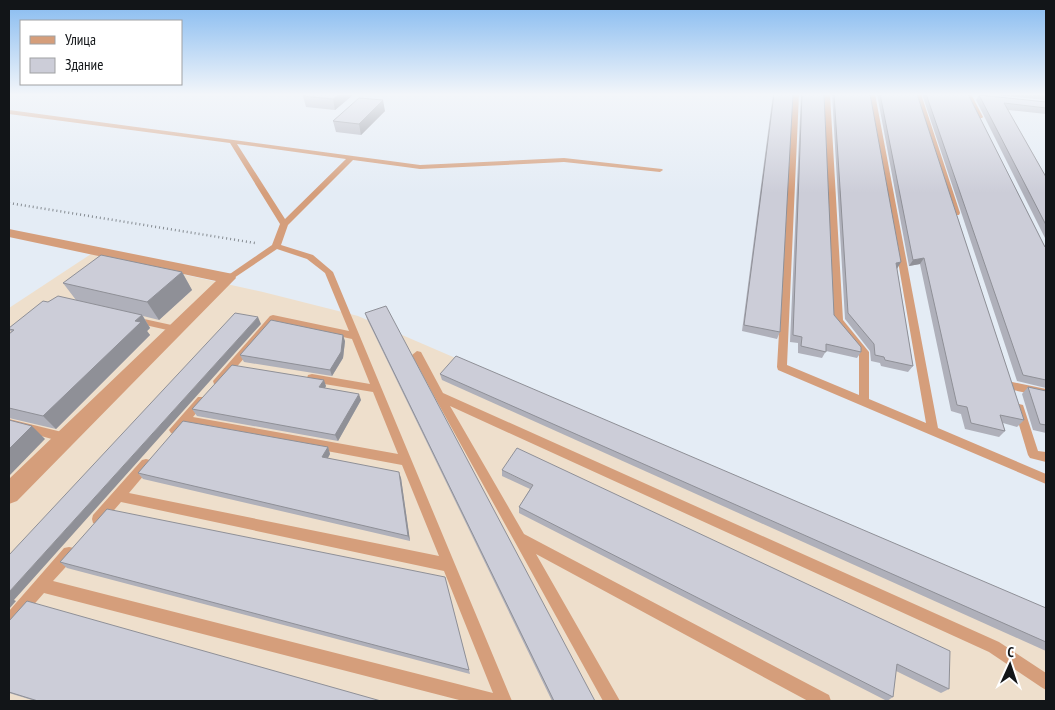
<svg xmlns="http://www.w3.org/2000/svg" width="1055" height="710" font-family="'PT Sans Narrow',sans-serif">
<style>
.industrial{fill:#eedfcc}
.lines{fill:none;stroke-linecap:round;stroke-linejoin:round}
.path{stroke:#868c92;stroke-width:2.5;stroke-dasharray:1 3;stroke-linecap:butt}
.lane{fill:#d59e7b;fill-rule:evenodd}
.street{fill:#d59e7b;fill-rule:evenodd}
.wall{fill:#afb0ba}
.shaded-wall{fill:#8f9097}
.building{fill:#cccdd8;stroke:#8f9097}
</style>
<rect width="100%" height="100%" fill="#e4ecf5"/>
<polygon class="industrial" points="91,254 263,292 358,316 1046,613 1046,701 9,701 9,308"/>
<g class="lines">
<polyline class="path" points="9,203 255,243"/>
<g class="lane">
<polygon points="793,94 799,94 787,365 859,395 859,353 833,321 824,94 830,94 843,320 869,352 869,399 926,423 869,94 875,94 938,428 1046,474 1046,484 778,370 777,367"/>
<polygon points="915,94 921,94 960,213 959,215 953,215 952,213"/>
<polygon points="965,94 971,94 983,117 982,118 978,118"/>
<path d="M9,110L420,165L564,158L662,169L663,170L660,172L564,162L420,169L353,160L288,225L281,245L313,255L333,272L512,701H463L44,593L14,627L9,629V611L64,548L69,547L74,548L76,553L74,558L53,581L493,693L444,571L121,502L103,523L98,525L93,523L92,519L93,515L142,460L146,459L150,460L152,464L150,468L129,493L439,556L402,465L186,425C182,430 179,436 171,433L169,430L198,397H206L207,400L193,417L398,454L373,392L312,382L308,381L307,378L308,375L312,374L370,384L352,339L275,322L222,384H214L213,381L270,316L273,315L349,331L325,273L307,259L277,249L231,280L228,281L224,278L272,245L280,224L230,143L9,114ZM237,144L346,159L285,219Z"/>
<polygon points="135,317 176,326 181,329 176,332 132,322 130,320"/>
<polygon points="417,351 421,352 443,393 999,642 1046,673 1046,690 1041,687 989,652 450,406 524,534 829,695 831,701 808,701 536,554 620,701 603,701 434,396 412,355"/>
<polygon points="1012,382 1046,389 1046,397 1008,389 1007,386 1008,383"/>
<polygon points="1019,404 1023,405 1024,408 1038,451 1046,452 1046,462 1030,458 1028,455 1014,408 1015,405"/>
<polygon points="9,419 66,433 70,435 72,438 70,441 66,443 9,427"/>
</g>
<polygon class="street" points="9,229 228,273 234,274 236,278 17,501 9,504 9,479 216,281 9,237"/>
</g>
<g class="wall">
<polygon points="306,94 354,94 335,110 306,107 303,96"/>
<polygon points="773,94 793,94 780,332 777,339 742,331"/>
<polygon points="801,94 824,94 834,315 861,352 857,358 826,351 822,358 798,353 798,343 790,342"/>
<polygon points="832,94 870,94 897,269 913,366 908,372 881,366 880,363 871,361 870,351 845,319"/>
<polygon points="877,94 917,94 1024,420 1017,427 1003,423 1005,431 999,437 965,429 961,414 951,411 920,264 909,266"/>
<polygon points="922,94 968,94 1045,247 1046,247 1046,388 1017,381"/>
<polygon points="981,94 1046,94 1046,100 994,95"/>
<polygon points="979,95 1046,102 1046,114 1008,110 1046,177 1046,240 976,100"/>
<polygon points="385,111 361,135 336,132 333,121"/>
<polygon points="182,272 192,290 159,320 143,316 150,328 147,331 150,335 56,429 9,418 9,334 11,332 9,329 9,328 48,302 76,300 63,283"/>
<polygon points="365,313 595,701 552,701 367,319"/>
<polygon points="345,341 343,358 332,376 244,362 240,355"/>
<polygon points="440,374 1046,608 1046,651 442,380"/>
<polygon points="326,386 325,388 361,400 338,441 197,416 192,409"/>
<polygon points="1028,387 1046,391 1046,433 1033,430 1022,394"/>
<polygon points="328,447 330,454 328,458 401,478 410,541 143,479 138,473"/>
<polygon points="502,470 949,689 941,693 896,671 893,697 887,701 519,513 519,507 530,489 502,476"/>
<polygon points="60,562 445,577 470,674 67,568"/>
<polygon points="9,621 381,701 35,701 9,693"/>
</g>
<g class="shaded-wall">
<polygon points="340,94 354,94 335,110 333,99"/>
<polygon points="383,100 385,111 361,135 359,124"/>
<polygon points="924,258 920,264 909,266 913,260"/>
<polygon points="901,262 897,269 892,270 896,263"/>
<polygon points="182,272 192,290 159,320 147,302"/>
<polygon points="142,315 150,328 147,331 150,335 56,429 43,416 135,321"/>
<polygon points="258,317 261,324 14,600 16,601 9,609 9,592"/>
<polygon points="343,335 345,341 343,358 332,376 330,370"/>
<polygon points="324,380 326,386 322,393 319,387"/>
<polygon points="359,394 361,400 338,441 335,435"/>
<polygon points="32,426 45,439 9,476 9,449"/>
<polygon points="328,447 330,454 325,463 322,457"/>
<polygon points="399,472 401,478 410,541 408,536"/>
</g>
<g class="building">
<polygon points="306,94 340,94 333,99 303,96"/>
<polygon points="774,94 793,94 780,332 744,325"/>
<polygon points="802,94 824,94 834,315 861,347 861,352 826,344 826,352 801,346 802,337 793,335"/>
<polygon points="834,94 870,94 901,262 896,263 913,366 885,360 884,357 875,355 874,344 848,313"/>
<polygon points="880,94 917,94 1024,420 1000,415 1005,431 971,423 967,407 957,405 924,258 913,260"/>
<polygon points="926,94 968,94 1045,247 1046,247 1046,380 1023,375"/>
<polygon points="979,95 1046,102 1046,108 1004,103 1046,177 1046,225"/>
<polygon points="359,98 383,100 359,124 333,121"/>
<polygon points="101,255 182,272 147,302 63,283"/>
<polygon points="58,296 142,315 135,321 141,322 43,416 9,408 9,334 14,330 9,329 9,328 43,301 48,302"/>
<polygon points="386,306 595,701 554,701 365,313"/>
<polygon points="235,313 258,317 9,592 9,555"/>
<polygon points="271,320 343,335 341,352 330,370 240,355"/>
<polygon points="456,356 1046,608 1046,642 440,374"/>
<polygon points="232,365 324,380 319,387 359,394 335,435 192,409"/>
<polygon points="1028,387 1046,391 1046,425 1040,424"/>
<polygon points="9,420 32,426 9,449"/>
<polygon points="183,421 328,447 322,457 399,472 408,536 138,473"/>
<polygon points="517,448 950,651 949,689 897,664 893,697 519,507 533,485 502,470"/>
<polygon points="107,509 445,577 469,670 60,562"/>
<polygon points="27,601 381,701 38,701 9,692 9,621"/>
</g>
<linearGradient id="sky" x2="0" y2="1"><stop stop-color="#85baf0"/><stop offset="0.49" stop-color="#f3f6fa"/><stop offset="1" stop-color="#f3f6fa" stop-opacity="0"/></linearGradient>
<rect width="1055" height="193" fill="url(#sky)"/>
<rect width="1055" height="710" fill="none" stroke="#121518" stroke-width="20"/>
<rect x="20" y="20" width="162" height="65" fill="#ffffff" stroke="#a0a1a3"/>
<rect x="30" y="36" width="25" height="8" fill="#d59e7b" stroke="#a0a1a3"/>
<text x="65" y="45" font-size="15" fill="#121518">Улица</text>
<rect x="30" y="58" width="25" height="15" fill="#cccdd8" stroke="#a0a1a3"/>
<text x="65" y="70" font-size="15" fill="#121518">Здание</text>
<g transform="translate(1010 665) rotate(3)" stroke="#ffffff" stroke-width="4" paint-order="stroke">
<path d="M0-4L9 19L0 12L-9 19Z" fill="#121518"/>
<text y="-8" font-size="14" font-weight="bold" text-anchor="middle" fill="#121518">С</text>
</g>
</svg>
